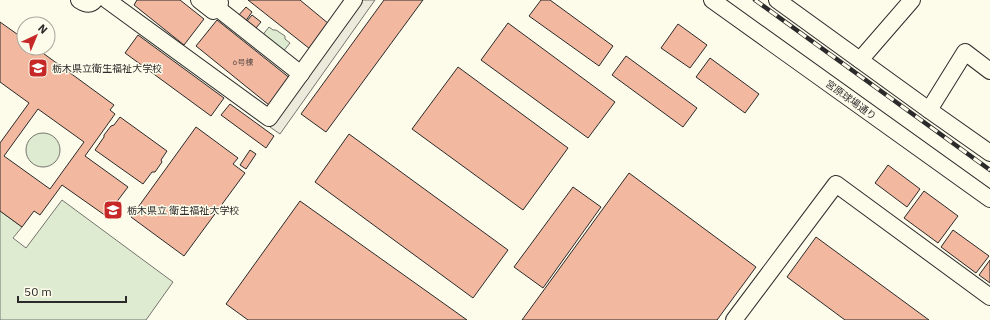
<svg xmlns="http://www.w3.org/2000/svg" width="990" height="320" font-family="'IBM Plex Sans','Noto Sans JP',sans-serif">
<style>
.green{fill:#deebd1;stroke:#74746e}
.parking{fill:#eceadb;stroke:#74746e}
.building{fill:#f2b8a0;stroke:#2b2b2b;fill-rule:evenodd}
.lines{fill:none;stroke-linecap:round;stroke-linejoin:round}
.minor-casing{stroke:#2b2b2b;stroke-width:18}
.minor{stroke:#fdfbea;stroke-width:16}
.rail-casing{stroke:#2b2b2b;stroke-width:4.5}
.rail{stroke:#fdfbea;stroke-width:3;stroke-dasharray:9;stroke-linecap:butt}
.labels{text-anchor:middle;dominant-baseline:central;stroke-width:3;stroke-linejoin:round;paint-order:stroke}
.number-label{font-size:8px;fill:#5d4e48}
.poi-label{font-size:10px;fill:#2b2b2b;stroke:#fdfbea;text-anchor:start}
.street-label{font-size:10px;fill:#2b2b2b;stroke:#fdfbea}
</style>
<rect width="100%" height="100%" fill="#fdfbea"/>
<g class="green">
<polygon points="269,27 273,30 276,30 285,36 285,39 290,43 282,53 261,37"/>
<circle cx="43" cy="150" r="17"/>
<polygon points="62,200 173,282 146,320 0,320 0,211 22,227 13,238 26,248"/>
</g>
<polygon class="parking" points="362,0 375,0 280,134 270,127"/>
<g class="building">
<polygon points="137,0 180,0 204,19 184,45 134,5"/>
<polygon points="248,0 300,0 329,24 310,49"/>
<polygon points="384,0 423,0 326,132 301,114"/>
<polygon points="541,0 550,0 613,46 599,66 529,16"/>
<polygon points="246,7 252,12 245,22 238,16"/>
<polygon points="252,15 261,22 256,28 247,21"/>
<polygon points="217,20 291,79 269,105 196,46"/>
<path d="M0,22L24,39V48H36L114,105L110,110L115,114L85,156L128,187L106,216L62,185L40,215L34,211L22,227L0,211V143L29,103L0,82ZM38,109L84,142L50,189L4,156Z"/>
<polygon points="508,23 615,102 588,138 481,60"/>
<polygon points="678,24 707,45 690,68 661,48"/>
<polygon points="138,35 224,98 211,116 125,53"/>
<polygon points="626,56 697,108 683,127 612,75"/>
<polygon points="710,58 759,94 745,113 696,77"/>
<polygon points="458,67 568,148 523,210 412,129"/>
<polygon points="230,104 274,136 266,148 221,115"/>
<polygon points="120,117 167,151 161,160 162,162 155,172 152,172 143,184 95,150 104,137 104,135 111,126 114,125"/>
<polygon points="196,127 238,158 233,164 245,173 184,256 131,217"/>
<polygon points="349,134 508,250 473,298 315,182"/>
<polygon points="250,150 256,154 246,169 240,165"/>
<polygon points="888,165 920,189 907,207 875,183"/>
<polygon points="629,173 756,267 717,320 522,320"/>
<polygon points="573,187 601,207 543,288 514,267"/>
<polygon points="924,191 958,216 938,243 904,218"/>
<polygon points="300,201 467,320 248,320 226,304"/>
<polygon points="953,230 989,256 976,273 941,247"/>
<polygon points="816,237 929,320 845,320 787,277"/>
<polygon points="990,260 990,283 979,275"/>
</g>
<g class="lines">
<defs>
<g id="minor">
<path d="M79,0C85,4 90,6 95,0"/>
<polyline points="107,0 269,118 354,0"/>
<polyline points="199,0 213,11 220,3"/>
<polyline points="712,0 990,199"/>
<polyline points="777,0 929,110 990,153"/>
<polyline points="216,7 301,74"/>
<polyline points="860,60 912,0"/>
<polyline points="929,110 965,52 990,71"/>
<polyline points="734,320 836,184 990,297"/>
</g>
</defs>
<use href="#minor" class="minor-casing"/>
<use href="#minor" class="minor"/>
<defs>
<polyline id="rail" points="755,0 990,170"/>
</defs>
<use href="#rail" class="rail-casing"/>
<use href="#rail" class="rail"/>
</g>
<defs>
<symbol id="school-square" viewBox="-11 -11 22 22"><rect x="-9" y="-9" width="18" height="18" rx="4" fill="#c62828" stroke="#fdfbea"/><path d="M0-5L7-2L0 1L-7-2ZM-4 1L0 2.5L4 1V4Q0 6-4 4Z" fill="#fff"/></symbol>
<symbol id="university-square" viewBox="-11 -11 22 22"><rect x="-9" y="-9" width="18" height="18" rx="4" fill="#c62828" stroke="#fdfbea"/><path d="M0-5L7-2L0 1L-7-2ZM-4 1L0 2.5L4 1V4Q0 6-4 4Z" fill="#fff"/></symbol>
</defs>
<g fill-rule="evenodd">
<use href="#school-square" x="27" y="57" width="22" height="22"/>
<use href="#university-square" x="102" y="199" width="22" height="22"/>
</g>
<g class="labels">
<g class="number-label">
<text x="243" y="62">6号棟</text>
</g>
<g class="poi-label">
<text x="52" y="68">栃木県立衛生福祉大学校</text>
<text x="127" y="210">栃木県立 衛生福祉大学校</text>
</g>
<g class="street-label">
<text transform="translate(851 100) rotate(36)">宮原球場通り</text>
</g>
</g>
<g transform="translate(36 36) rotate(44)"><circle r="19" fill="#fdfbea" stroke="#a9a89e"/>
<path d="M0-3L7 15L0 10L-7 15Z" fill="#c62828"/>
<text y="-6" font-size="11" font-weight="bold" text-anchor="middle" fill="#2b2b2b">N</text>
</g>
<path d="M18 296v6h108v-6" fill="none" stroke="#2b2b2b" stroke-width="2"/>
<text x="24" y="296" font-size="12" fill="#2b2b2b" stroke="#fdfbea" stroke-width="3" paint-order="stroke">50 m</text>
</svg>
